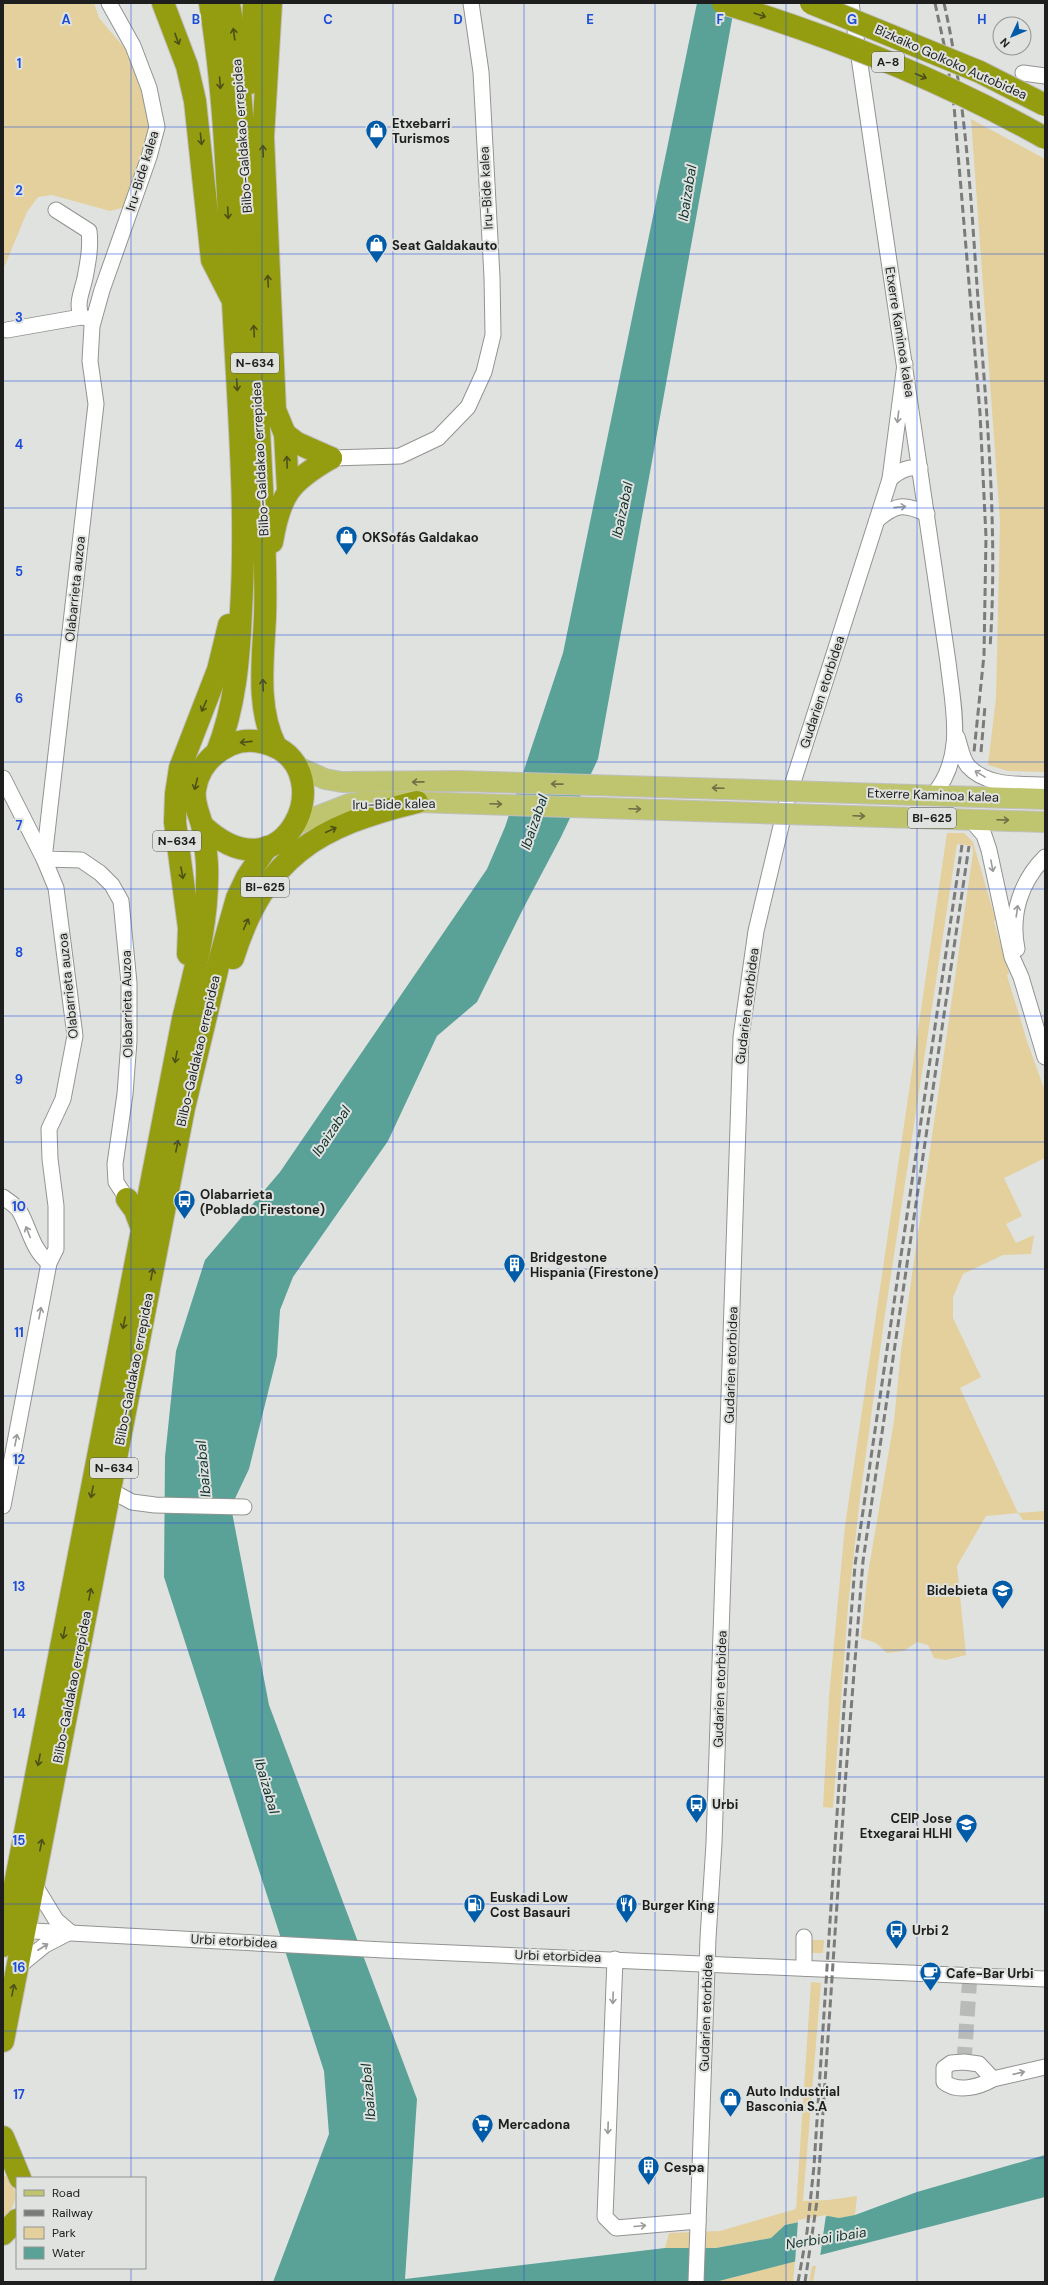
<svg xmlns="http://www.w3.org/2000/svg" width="1048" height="2285" font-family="'DM Sans',sans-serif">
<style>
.green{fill:#e3d09c}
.water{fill:#5aa297}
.pier{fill:#e0e2df}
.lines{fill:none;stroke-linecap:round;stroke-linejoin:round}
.minor-tunnel{stroke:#b9bbb8;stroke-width:15;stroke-dasharray:15 8;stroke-linecap:butt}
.minor-casing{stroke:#929491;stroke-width:17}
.major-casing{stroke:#c0c0c0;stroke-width:22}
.highway-casing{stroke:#c0c0c0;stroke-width:24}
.minor{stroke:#fff;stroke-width:15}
.major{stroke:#bfc46f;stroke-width:20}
.highway{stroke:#949c0f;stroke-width:22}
.rail{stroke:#7b7c7a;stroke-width:3;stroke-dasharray:8 4;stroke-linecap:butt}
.major-bridge-casing{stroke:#c0c0c0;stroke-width:22;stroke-linecap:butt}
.highway-bridge-casing{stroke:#c0c0c0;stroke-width:24;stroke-linecap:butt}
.major-bridge{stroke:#bfc46f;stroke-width:20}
.highway-bridge{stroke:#949c0f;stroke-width:22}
.oneway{stroke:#4d5017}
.oneway2{stroke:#999a99}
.oneway3{stroke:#6e7146}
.grid{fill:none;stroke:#1d4ed8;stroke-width:1;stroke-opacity:0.55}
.labels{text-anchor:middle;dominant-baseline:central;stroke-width:4;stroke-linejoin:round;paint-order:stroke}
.shield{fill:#e0e2df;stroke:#585957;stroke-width:1}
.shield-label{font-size:12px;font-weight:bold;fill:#1d1e1d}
.street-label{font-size:13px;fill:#1d1e1d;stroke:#e0e2df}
.poi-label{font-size:13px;font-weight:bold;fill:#1d1e1d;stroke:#e0e2df;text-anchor:start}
.water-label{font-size:14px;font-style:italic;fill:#123530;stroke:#e0e2df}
.grid-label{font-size:13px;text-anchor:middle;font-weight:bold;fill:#1d4ed8;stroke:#e0e2df;stroke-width:4;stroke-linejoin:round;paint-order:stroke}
</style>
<rect width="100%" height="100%" fill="#e0e2df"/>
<g class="green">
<polygon points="3,3 94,3 99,18 145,72 159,100 129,206 110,211 52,195 38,197 27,212 3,270"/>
<polygon points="971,119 1045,159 1045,772 1008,771 988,765 996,698 1000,521"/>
<polygon points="947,833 964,833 973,842 995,918 994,922 1009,974 1007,975 1009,982 1027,1041 1045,1091 1045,1158 1004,1178 1022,1216 1006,1224 1016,1243 1034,1235 1031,1254 1003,1255 963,1274 953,1297 953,1318 981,1377 960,1388 1018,1513 1045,1511 1045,1520 1023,1520 1018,1513 986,1516 957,1566 966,1655 946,1660 934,1658 928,1645 917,1642 904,1651 887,1653 876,1643 861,1638 867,1579 894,1421 901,1351 973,853 972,846 957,844 885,1314 860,1498 848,1606 833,1808 823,1807 829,1697 845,1526"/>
<polygon points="809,1940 824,1940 823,1953 808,1953"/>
<polygon points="811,1982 821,1983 803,2201 828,2200 857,2196 855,2215 839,2218 828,2216 785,2225 771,2238 716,2248 665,2248 669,2233 720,2231 796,2209"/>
<path d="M3,2174C22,2188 16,2206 3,2221Z"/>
<polygon points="795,2261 793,2282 715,2282"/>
<polygon points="812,2266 816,2266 813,2282 809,2282"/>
</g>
<polygon class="water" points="697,3 735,3 598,759 561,837 523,909 477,1002 437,1036 388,1141 293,1277 280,1310 277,1356 249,1469 231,1507 269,1705 417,2099 405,2279 665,2248 716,2248 771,2238 785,2225 828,2216 839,2218 855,2215 917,2192 1045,2155 1045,2197 715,2282 273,2282 329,2134 324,2071 164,1577 165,1457 176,1351 205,1260 280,1172 487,869 505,827 563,653"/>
<polygon class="pier" points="826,2215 820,2257 795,2263 798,2220"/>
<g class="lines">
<polyline class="minor-tunnel" points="964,2062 970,1975"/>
<defs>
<g id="minor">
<polyline points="109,3 133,46 149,88 157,127 149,157 102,290 92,326 90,361 96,404 44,859 81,860 100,873 112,885 121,901 129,983 129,1041 125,1094 115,1164 116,1182 127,1199"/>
<path d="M851,3L948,662C953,707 966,757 933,795"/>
<polyline points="1023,73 1045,76"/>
<path d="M56,210L89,231C91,247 88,262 85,278C82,292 76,302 81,317"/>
<polyline points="7,330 81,317 91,319"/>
<polyline points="331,458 400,456 438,438 468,407 484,372 493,335 492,277 481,72 471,3"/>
<path d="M890,479C900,470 907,467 920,468"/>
<path d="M877,520C896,504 904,503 927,514"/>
<path d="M957,737C960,745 962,759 968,766C987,787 1020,784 1045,785"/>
<polyline points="3,778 44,859 56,888 75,1036 63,1099 49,1129 50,1159 56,1206 56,1249 49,1263 3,1506"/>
<polyline points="970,819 984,835 989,850 1012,957 1021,977 1045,1057"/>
<path d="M1017,949C1010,914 1021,881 1045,857"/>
<path d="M3,1197C8,1201 17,1206 20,1212C30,1230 32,1249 49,1263"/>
<polyline points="110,1490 132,1502 155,1505 244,1507"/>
<polyline points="34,1884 56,1920 70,1932"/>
<polyline points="15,1930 384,1950 1045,1979"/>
<polyline points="615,1959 605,2217 616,2228 698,2221"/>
<polyline points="18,1967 45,1945 70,1932"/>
<polyline points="804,1968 804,1937"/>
<path d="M964,2062L979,2064L993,2079C979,2087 958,2093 944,2082V2068L951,2063Z"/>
<polyline points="993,2079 1045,2067"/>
<polyline points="696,2282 708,1938 714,1843 741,1037 756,931 787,801 890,479 905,364"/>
</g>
<g id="major">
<polyline points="296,766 325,779 342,782 457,781 757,790"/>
<polyline points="820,792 1045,799"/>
<polyline points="820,815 1045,822"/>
<polyline points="295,825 349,804 362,802 417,802 757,813"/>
</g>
<g id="highway">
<polyline points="163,3 187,66 195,101 212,260 231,297"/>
<path d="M210,3C227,107 228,214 234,320C239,417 247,514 241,611C239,659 235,707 217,752"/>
<path d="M229,3C243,84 245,168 249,250C254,344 260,437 264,531C265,560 266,589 265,617C263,660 256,708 276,747"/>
<polyline points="271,3 263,137 275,410 285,434 297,443 331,458"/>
<polyline points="250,83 254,3"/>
<polyline points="285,434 288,490"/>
<path d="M272,542C280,495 289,482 331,458"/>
<polyline points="188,954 189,928 175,822 176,794 180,768 218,670 229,625"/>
<path d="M233,958C265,856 318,826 417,802"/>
<polyline points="127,1199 135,1210 142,1229"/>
<path d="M3,1946L183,1019C196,967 209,918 207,864C206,852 205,837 202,825C199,814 193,802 195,790C198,768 211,754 230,745C243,739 258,740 271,745C341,771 286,903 203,826"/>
<polyline points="3,2041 184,1108 220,958 237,898 247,877 267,847"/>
<polyline points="3,2137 20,2178"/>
<polyline points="3,2234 17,2220"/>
</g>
</defs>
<use href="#minor" class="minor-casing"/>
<use href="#major" class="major-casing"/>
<use href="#highway" class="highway-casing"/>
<use href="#minor" class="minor"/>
<use href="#major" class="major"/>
<use href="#highway" class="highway"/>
<g class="rail">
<polyline points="935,3 945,49 954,106 980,413 986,537 984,655 974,752"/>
<path d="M944,3C966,101 971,200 978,300C987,416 998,532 990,648"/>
<polyline points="981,752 985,706"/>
<polyline points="798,2282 807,2232 814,2166 844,1708 855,1565 962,845"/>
<polyline points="805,2282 817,2201 845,1785 863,1561 969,846"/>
</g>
<defs>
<g id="major-bridge">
<polyline points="757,790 820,792"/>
<polyline points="757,813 820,815"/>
</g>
<g id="highway-bridge">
<path d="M723,3C834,37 944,81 1045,138"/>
<polyline points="811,3 980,72 1045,105"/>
</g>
</defs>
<use href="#major-bridge" class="major-bridge-casing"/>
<use href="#highway-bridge" class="highway-bridge-casing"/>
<use href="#major-bridge" class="major-bridge"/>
<use href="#highway-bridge" class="highway-bridge"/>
</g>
<defs><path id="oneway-shaft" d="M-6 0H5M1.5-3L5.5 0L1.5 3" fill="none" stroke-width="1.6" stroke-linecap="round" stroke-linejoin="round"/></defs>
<g class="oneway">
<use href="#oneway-shaft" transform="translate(760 15) rotate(18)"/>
<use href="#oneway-shaft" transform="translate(234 34) rotate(-98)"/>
<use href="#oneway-shaft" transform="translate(177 39) rotate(70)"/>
<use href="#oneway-shaft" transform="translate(921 76) rotate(23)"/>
<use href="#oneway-shaft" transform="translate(220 83) rotate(86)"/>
<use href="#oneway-shaft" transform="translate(201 139) rotate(84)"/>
<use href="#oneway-shaft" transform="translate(263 151) rotate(-92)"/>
<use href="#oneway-shaft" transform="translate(228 213) rotate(87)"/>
<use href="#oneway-shaft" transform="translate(268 281) rotate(-93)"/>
<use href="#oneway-shaft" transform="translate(254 331) rotate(-93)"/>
<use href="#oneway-shaft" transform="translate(237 385) rotate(87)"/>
<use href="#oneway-shaft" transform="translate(287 462) rotate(-92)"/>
<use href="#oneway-shaft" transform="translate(263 685) rotate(-93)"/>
<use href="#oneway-shaft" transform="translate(204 706) rotate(114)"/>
<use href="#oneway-shaft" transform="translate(246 742) rotate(174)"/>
<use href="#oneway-shaft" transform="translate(196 784) rotate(104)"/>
<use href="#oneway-shaft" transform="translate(331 830) rotate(-25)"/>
<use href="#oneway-shaft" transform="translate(182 873) rotate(80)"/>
<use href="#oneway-shaft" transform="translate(246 924) rotate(-66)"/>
<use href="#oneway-shaft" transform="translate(176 1057) rotate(100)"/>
<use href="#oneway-shaft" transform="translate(177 1146) rotate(-79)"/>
<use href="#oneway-shaft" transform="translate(152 1274) rotate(-79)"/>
<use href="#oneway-shaft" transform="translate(124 1323) rotate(101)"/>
<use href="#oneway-shaft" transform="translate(92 1492) rotate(101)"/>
<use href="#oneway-shaft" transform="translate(90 1594) rotate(-79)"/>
<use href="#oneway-shaft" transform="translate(64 1633) rotate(101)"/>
<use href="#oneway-shaft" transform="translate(39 1760) rotate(101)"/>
<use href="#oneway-shaft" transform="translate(41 1845) rotate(-79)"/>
<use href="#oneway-shaft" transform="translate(13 1990) rotate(-79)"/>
</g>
<g class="oneway2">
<use href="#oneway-shaft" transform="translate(898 417) rotate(97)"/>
<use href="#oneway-shaft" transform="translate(900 507) rotate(-6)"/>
<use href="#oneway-shaft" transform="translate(980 774) rotate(-149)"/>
<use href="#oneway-shaft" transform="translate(992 866) rotate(79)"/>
<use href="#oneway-shaft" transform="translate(1017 911) rotate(-82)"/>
<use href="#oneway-shaft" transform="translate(28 1232) rotate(-112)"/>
<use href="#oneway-shaft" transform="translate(40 1313) rotate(-79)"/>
<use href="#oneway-shaft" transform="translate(16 1440) rotate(-79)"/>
<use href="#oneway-shaft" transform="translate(43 1947) rotate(-33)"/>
<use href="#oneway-shaft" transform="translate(613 1998) rotate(92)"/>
<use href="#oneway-shaft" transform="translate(1019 2073) rotate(-13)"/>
<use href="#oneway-shaft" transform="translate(608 2128) rotate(92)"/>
<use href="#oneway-shaft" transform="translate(640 2226) rotate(-5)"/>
</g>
<g class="oneway3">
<use href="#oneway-shaft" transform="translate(418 782) rotate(179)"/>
<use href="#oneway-shaft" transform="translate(557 784) rotate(-179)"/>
<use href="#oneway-shaft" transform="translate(718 788) rotate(-178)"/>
<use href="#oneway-shaft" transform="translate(496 804) rotate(2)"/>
<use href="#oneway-shaft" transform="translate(635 809) rotate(2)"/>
<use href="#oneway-shaft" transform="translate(859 816) rotate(2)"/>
<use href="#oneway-shaft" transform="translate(1003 820) rotate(2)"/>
</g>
<path class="grid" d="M131,3V2178M262,3V2282M393,3V2282M524,3V2282M655,3V2282M786,3V2282M917,3V2282M3,127H1045M3,254H1045M3,381H1045M3,508H1045M3,635H1045M3,762H1045M3,889H1045M3,1016H1045M3,1142H1045M3,1269H1045M3,1396H1045M3,1523H1045M3,1650H1045M3,1777H1045M3,1904H1045M3,2031H1045M3,2158H1045M131,2268V2282"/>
<defs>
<symbol id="shop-pin" viewBox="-11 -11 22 30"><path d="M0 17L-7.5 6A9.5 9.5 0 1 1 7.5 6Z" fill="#005ba8" stroke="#e0e2df"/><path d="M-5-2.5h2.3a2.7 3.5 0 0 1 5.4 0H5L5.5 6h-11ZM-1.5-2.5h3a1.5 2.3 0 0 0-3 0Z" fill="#fff"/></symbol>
<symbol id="bus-pin" viewBox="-11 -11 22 30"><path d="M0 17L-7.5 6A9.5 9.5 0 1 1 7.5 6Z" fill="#005ba8" stroke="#e0e2df"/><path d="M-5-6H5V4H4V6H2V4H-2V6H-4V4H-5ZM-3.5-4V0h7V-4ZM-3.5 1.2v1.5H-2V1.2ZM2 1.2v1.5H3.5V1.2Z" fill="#fff"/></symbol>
<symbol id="building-pin" viewBox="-11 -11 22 30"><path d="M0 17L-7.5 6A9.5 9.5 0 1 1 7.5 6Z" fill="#005ba8" stroke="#e0e2df"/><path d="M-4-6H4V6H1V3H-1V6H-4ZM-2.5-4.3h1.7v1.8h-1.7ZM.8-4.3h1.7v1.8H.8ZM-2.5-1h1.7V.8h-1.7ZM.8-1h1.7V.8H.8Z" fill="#fff"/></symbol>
<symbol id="school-pin" viewBox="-11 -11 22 30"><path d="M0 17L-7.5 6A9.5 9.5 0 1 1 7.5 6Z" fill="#005ba8" stroke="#e0e2df"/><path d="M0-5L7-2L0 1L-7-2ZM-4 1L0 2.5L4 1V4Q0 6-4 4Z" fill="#fff"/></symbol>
<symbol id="fuel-pin" viewBox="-11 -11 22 30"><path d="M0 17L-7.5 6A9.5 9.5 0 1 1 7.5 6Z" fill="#005ba8" stroke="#e0e2df"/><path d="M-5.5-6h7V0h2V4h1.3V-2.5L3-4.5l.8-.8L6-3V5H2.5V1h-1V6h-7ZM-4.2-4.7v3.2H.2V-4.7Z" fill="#fff"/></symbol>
<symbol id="restaurant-pin" viewBox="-11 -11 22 30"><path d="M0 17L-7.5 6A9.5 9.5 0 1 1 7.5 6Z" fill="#005ba8" stroke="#e0e2df"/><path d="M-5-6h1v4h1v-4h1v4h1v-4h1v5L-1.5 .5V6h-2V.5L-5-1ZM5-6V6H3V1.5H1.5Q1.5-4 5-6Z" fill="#fff"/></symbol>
<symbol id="cafe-pin" viewBox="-11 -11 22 30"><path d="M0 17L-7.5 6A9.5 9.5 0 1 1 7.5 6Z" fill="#005ba8" stroke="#e0e2df"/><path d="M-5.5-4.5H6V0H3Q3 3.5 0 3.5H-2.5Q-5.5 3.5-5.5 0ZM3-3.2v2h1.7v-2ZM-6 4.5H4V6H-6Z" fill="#fff"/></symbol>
<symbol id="supermarket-pin" viewBox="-11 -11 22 30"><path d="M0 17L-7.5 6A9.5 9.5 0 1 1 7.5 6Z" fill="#005ba8" stroke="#e0e2df"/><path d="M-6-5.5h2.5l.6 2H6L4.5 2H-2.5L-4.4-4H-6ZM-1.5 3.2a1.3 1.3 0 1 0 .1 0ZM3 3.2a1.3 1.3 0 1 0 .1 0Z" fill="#fff"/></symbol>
</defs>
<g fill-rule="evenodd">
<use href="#shop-pin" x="364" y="118" width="25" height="34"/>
<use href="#shop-pin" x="364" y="232" width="25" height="34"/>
<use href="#shop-pin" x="334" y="524" width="25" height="34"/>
<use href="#bus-pin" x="172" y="1188" width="25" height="34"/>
<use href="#building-pin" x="502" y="1252" width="25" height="34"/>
<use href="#school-pin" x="990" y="1578" width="25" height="34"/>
<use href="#bus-pin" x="684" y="1792" width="25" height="34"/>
<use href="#school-pin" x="954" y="1812" width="25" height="34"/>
<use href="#fuel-pin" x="462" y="1892" width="25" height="34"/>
<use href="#restaurant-pin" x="614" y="1892" width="25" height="34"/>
<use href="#bus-pin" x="884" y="1918" width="25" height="34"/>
<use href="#cafe-pin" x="918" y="1960" width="25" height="34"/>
<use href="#shop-pin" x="718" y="2086" width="25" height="34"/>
<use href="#supermarket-pin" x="470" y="2112" width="25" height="34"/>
<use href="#building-pin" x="636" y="2154" width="25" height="34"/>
</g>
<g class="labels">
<g class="shield">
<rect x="872" y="52" width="32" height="20" rx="3"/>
<rect x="231" y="353" width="48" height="20" rx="3"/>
<rect x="908" y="808" width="48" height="20" rx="3"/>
<rect x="153" y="831" width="48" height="20" rx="3"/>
<rect x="241" y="877" width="48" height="20" rx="3"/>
<rect x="90" y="1458" width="48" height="20" rx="3"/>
</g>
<g class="shield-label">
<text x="888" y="62">A-8</text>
<text x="255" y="363">N-634</text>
<text x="932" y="818">BI-625</text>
<text x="177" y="841">N-634</text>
<text x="265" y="887">BI-625</text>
<text x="114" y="1468">N-634</text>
</g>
<g class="street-label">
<text transform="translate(951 62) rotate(24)">Bizkaiko Golkoko Autobidea</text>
<text transform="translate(242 136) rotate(-94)">Bilbo-Galdakao errepidea</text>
<text transform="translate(142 171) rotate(-73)">Iru-Bide kalea</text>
<text transform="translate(486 188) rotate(-93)">Iru-Bide kalea</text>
<text transform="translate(900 332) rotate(81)">Etxerre Kaminoa kalea</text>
<text transform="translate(260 459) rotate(-93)">Bilbo-Galdakao errepidea</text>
<text transform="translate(75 589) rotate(-84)">Olabarrieta auzoa</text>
<text transform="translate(822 692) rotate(-72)">Gudarien etorbidea</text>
<text transform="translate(933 795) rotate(2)">Etxerre Kaminoa kalea</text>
<text transform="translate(394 804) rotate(-1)">Iru-Bide kalea</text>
<text transform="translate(68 986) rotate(-96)">Olabarrieta auzoa</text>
<text transform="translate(127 1004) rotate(-91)">Olabarrieta Auzoa</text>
<text transform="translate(747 1006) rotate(-83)">Gudarien etorbidea</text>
<text transform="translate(198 1051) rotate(-77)">Bilbo-Galdakao errepidea</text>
<text transform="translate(731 1365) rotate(-88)">Gudarien etorbidea</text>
<text transform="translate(134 1369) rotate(-79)">Bilbo-Galdakao errepidea</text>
<text transform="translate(72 1687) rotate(-79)">Bilbo-Galdakao errepidea</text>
<text transform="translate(720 1689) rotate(-88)">Gudarien etorbidea</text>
<text transform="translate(234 1941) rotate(3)">Urbi etorbidea</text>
<text transform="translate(558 1956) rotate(2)">Urbi etorbidea</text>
<text transform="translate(706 2013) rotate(-88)">Gudarien etorbidea</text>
</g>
<g class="poi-label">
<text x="392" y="123">Etxebarri<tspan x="392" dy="15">Turismos</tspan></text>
<text x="392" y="245">Seat Galdakauto</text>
<text x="362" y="537">OKSofás Galdakao</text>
<text x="200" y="1194">Olabarrieta<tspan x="200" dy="15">(Poblado Firestone)</tspan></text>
<text x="530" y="1257">Bridgestone<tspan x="530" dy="15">Hispania (Firestone)</tspan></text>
<text x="988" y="1590" text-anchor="end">Bidebieta</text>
<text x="712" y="1804">Urbi</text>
<text x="952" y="1818" text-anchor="end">CEIP Jose<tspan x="952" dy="15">Etxegarai HLHI</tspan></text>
<text x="490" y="1897">Euskadi Low<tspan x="490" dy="15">Cost Basauri</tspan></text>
<text x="642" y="1905">Burger King</text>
<text x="912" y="1930">Urbi 2</text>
<text x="946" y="1973">Cafe-Bar Urbi</text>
<text x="746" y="2091">Auto Industrial<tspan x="746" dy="15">Basconia S.A</tspan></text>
<text x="498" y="2124">Mercadona</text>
<text x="664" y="2167">Cespa</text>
</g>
<g class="water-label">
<text transform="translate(687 193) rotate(-81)">Ibaizabal</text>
<text transform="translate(622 510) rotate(-78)">Ibaizabal</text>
<text transform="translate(534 822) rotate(-71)">Ibaizabal</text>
<text transform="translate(331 1131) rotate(-56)">Ibaizabal</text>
<text transform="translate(203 1469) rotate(-95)">Ibaizabal</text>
<text transform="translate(267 1786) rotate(74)">Ibaizabal</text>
<text transform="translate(368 2092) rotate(-95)">Ibaizabal</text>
<text transform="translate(826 2238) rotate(-9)">Nerbioi ibaia</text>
</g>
</g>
<g class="grid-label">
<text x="66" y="24">A</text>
<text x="196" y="24">B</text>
<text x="328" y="24">C</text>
<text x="458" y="24">D</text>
<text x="590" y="24">E</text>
<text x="720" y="24">F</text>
<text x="852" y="24">G</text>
<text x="982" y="24">H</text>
<text x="19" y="68">1</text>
<text x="19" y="195">2</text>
<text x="19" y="322">3</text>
<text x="19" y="449">4</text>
<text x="19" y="576">5</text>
<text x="19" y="703">6</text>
<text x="19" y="830">7</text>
<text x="19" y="957">8</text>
<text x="19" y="1084">9</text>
<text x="19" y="1211">10</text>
<text x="19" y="1337">11</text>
<text x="19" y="1464">12</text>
<text x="19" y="1591">13</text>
<text x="19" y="1718">14</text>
<text x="19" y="1845">15</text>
<text x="19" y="1972">16</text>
<text x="19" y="2099">17</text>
</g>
<rect width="1048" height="2285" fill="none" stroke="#1d1e1d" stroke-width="8"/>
<rect x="16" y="2177" width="130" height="92" fill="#e0e2df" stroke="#929491"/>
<rect x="24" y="2190" width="20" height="6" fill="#bfc46f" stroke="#929491"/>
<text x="52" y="2197" font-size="12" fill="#1d1e1d">Road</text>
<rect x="24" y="2210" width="20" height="6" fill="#7b7c7a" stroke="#929491"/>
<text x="52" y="2217" font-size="12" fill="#1d1e1d">Railway</text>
<rect x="24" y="2227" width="20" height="12" fill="#e3d09c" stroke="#929491"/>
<text x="52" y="2237" font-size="12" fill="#1d1e1d">Park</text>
<rect x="24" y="2247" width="20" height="12" fill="#5aa297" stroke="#929491"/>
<text x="52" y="2257" font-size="12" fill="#1d1e1d">Water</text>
<g transform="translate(1012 36) rotate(226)"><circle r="19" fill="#e0e2df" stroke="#929491"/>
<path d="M0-3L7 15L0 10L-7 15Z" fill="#005ba8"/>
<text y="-6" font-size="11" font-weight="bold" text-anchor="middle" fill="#1d1e1d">N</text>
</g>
</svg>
